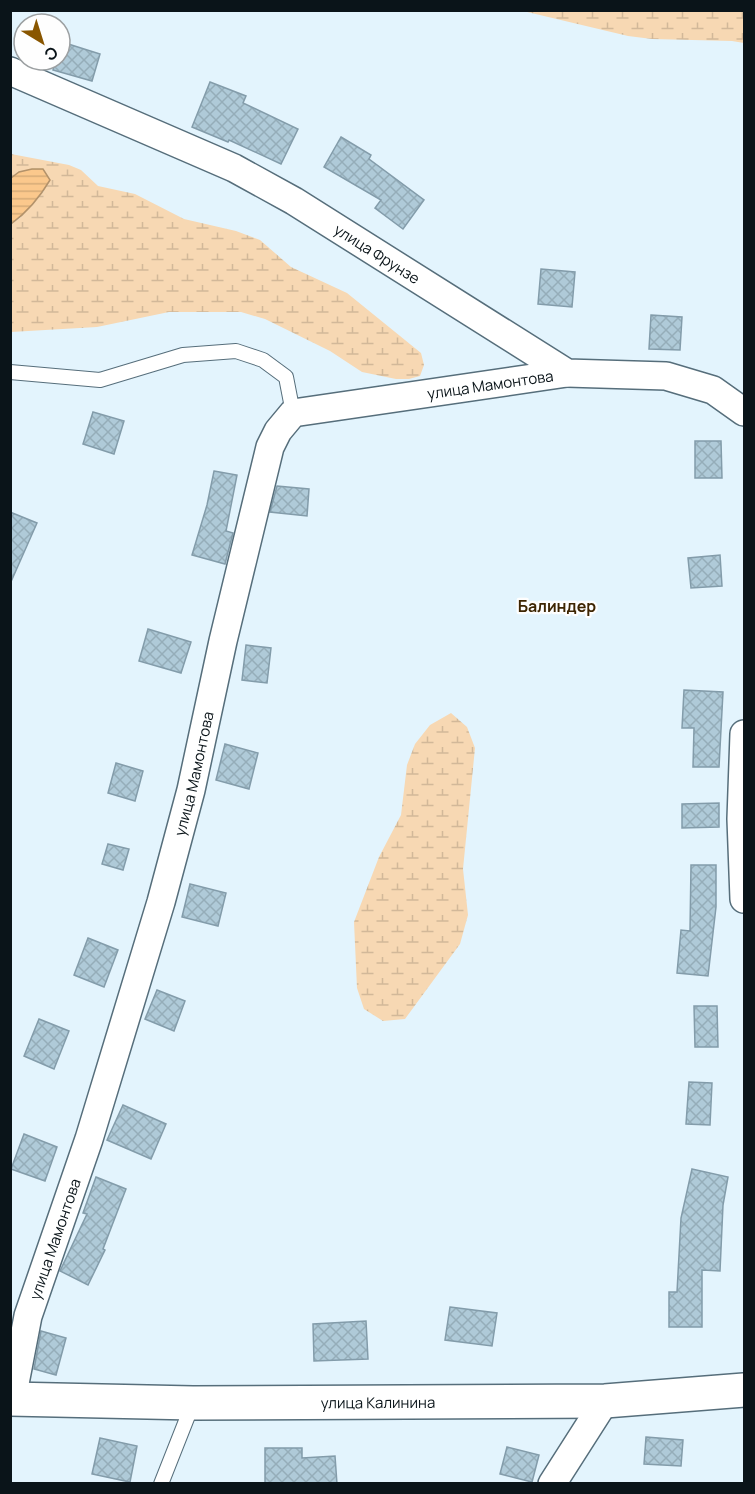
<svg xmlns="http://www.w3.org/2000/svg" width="755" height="1494" font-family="Manrope,sans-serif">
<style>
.wetland{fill:url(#wetland-marsh)}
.water{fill:url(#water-rules);stroke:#b3926a;stroke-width:1.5}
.building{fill:url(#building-cross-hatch);stroke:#839caa;stroke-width:1.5}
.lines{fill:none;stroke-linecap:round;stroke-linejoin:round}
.service-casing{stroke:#566e7b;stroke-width:16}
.minor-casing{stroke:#566e7b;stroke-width:30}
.tertiary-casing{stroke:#566e7b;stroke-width:36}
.service{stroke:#fff;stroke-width:14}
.minor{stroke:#fff;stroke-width:27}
.tertiary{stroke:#fff;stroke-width:33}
.labels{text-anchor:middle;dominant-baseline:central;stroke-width:4.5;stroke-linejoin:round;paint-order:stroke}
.street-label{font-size:15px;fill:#0a1419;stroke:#fefefe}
.neighbourhood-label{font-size:16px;font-weight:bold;fill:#3d2502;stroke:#fefefe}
</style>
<defs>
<pattern id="wetland-marsh" width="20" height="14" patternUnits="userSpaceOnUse" patternTransform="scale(1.5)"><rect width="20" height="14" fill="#f7d8b3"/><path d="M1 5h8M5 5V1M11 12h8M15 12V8" fill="none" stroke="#d2b899"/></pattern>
<pattern id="water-rules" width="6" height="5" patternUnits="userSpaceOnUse" patternTransform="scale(1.5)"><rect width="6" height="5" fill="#fbc88c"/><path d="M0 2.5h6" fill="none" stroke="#d6ab78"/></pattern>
<pattern id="building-cross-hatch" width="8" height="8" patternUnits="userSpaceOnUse" patternTransform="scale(1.5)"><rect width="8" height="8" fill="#afcad8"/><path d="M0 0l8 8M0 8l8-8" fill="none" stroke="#95adb9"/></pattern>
</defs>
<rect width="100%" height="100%" fill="#e3f4fd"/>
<g class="wetland">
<polygon points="523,11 744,11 744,43 732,41 652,39 628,36"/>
<polygon points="11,154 69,165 81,170 98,186 135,194 184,219 236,231 260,240 291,267 347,293 421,353 424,365 420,376 409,379 396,379 362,372 330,351 265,319 241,312 169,312 97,327 11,332 11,224 20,218 44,191 20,172 11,178"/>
<polygon points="451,713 467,727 475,748 463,869 468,915 460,944 405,1019 383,1021 364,1009 357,988 354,922 379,857 401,815 407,765 415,744 430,725"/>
</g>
<path class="water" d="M32,169H43L50,180C40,197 26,213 11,224V178L19,172Z"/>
<g class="building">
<polygon points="62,42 100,54 92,81 53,70 56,60 60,60"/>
<polygon points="210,82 246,96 243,103 298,129 281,164 229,140 228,142 192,127"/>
<polygon points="341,137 371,155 369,159 424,200 403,229 375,208 381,200 324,167"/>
<polygon points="541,269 575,272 572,307 538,304"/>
<polygon points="651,315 682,317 680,350 649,349"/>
<polygon points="93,412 124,421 114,454 83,444"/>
<polygon points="695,441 721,441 722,478 695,478"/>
<polygon points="214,471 237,475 226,531 233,533 225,564 192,555 207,505"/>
<polygon points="277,486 309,489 307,516 270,512"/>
<polygon points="10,512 37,523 10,584"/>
<polygon points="720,555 722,586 691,588 688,558"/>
<polygon points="148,629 191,642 181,673 139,661"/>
<polygon points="246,645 271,648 267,683 242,680"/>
<polygon points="684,690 723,692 719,767 693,767 694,728 682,728"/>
<polygon points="225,744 258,753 249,789 216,780"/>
<polygon points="116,763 143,771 135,801 108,793"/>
<polygon points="719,803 719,827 682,828 682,804"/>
<polygon points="108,844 129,849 123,870 102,864"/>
<polygon points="691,865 716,865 716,907 708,976 677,973 681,930 690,931"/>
<polygon points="190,884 226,893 218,926 182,917"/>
<polygon points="88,938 118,950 104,987 74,975"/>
<polygon points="157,990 185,1001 174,1031 145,1019"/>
<polygon points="694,1006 717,1006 718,1047 695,1047"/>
<polygon points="39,1019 69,1031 54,1069 24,1056"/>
<polygon points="689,1082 712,1083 710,1125 686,1124"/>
<polygon points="123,1105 166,1124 151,1159 107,1140"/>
<polygon points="24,1134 57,1147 45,1181 11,1169"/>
<polygon points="692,1169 728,1177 723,1205 720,1271 702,1270 702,1327 669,1327 669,1292 677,1292 681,1218"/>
<polygon points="96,1177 126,1189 103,1249 105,1250 88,1285 60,1271 87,1214 83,1213"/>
<polygon points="450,1307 497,1313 492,1346 445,1340"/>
<polygon points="366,1321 368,1359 314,1361 313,1324"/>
<polygon points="41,1331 66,1338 56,1375 34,1369"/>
<polygon points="646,1437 683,1440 681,1466 644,1464"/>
<polygon points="100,1438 137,1446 130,1482 92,1474"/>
<polygon points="507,1447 539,1455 532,1482 500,1474"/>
<polygon points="265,1448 302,1448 302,1458 335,1456 337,1484 265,1483"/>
</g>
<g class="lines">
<defs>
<g id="service">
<polyline points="10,372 100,380 183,355 236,351 263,360 286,377 293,413"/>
<polyline points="161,1484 193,1403"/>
</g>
<g id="minor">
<path id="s1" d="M10,71L234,168L294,201L567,373L666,376L713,390L744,412"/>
<polyline points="744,734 741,819 744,899"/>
<path id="s2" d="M12,1399L28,1316L89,1139L161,902L191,790L223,641L270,447L278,431L293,413L567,373"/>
<polyline points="552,1484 605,1401"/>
</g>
<g id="tertiary">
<path id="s3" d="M10,1399L193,1403L605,1401L744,1390"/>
</g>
</defs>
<use href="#service" class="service-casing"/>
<use href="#minor" class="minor-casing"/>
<use href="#tertiary" class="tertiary-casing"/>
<use href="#service" class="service"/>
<use href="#minor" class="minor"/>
<use href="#tertiary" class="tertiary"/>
</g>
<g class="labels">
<g class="street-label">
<text stroke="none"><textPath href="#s1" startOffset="411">улица Фрунзе</textPath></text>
<text stroke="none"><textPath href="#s2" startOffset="1228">улица Мамонтова</textPath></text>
<text stroke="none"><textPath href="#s2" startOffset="652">улица Мамонтова</textPath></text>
<text stroke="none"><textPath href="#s2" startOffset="166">улица Мамонтова</textPath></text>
<text stroke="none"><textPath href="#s3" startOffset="368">улица Калинина</textPath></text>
</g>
<g class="neighbourhood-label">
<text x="557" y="606">Балиндер</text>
</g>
</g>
<rect width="755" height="1494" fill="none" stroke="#0a1419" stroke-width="24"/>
<g transform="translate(42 42) rotate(142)"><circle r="28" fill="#fefefe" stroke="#9ca0a2" stroke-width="1.5"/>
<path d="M0-4.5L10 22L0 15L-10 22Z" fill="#895600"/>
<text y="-9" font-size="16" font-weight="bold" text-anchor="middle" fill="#0a1419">С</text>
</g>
</svg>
